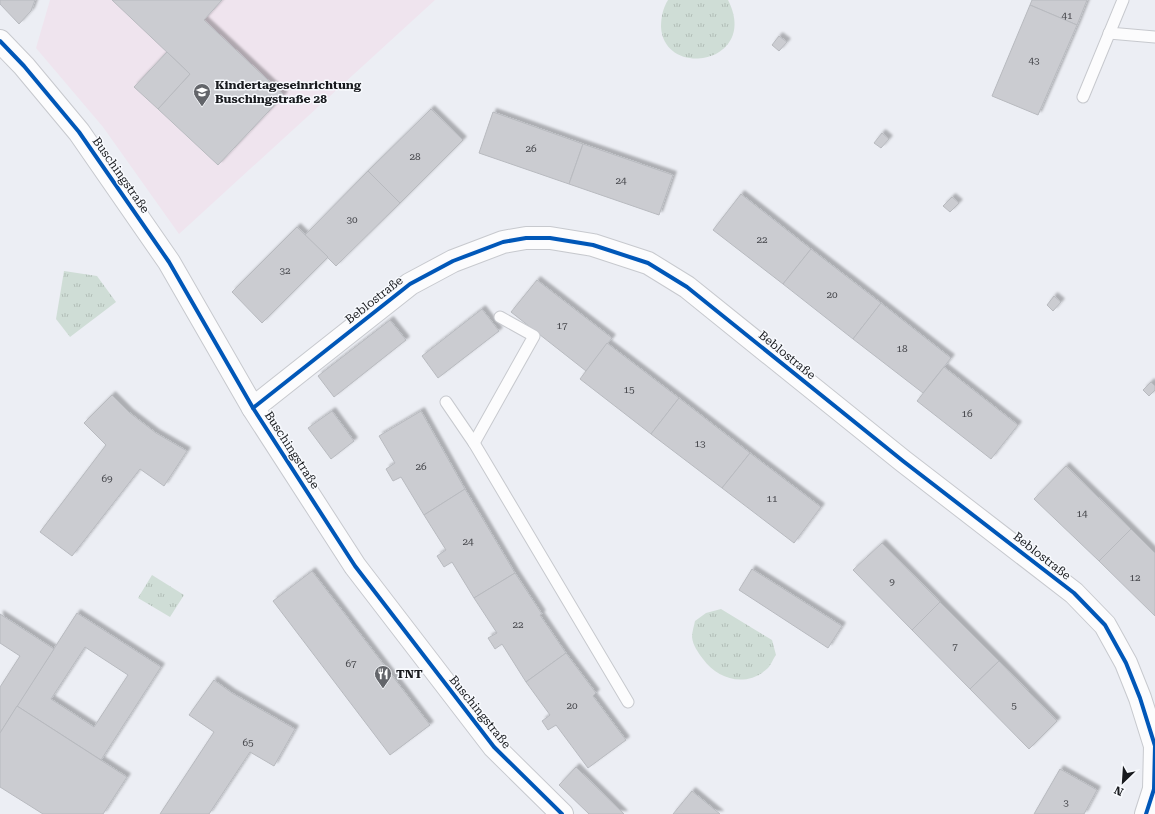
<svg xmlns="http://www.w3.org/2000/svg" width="1155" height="814" font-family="'Roboto Serif',serif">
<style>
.education{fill:#efe4ee}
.park{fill:url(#park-tufts)}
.building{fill:#cbccd1;stroke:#b8babf;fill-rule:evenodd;filter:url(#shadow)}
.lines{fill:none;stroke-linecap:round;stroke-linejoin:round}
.lane-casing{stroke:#c7c9ce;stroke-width:13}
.street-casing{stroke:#c7c9ce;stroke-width:24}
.lane{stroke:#fcfcfd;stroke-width:11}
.street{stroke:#fcfcfd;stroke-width:22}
.cycleway-casing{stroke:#f8fafe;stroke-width:6}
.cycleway{stroke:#0057b8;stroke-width:4}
.labels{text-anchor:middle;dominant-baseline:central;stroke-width:3;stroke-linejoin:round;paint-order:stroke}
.number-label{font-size:10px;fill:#46474c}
.poi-label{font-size:12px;font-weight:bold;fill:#191b1f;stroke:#f8fafe;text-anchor:start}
.street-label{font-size:12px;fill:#191b1f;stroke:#f8fafe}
</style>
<defs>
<pattern id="park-tufts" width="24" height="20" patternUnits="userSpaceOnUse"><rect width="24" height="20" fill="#cfddd6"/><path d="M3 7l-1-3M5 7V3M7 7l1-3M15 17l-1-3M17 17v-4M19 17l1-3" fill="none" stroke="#b1bdb7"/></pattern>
<filter id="shadow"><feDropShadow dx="3.5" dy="-3.5" stdDeviation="1" flood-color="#0004"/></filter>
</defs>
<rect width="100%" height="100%" fill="#eceef4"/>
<polygon class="education" points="50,0 435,0 179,234 103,127 36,48"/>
<g class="park">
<path d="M668,0H728C760,63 664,80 661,27C661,17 663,8 668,0Z"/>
<polygon points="64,271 97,276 116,302 70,337 56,319"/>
<polygon points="152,575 184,595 170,617 138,598"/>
<path d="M721,609L772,640L776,655C773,659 771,665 768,668C747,688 718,680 703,659C698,652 693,646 692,637C692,632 694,626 695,621L706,613Z"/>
</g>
<g class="building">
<polygon points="0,0 35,0 31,11 19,24 0,4"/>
<polygon points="112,0 222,0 204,20 284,95 218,165 158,109 190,74"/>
<polygon points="1032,0 1087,0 1077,25 1030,5"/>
<polygon points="1030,5 1077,25 1038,115 992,96"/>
<polygon points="779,36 787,42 779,51 772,45"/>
<polygon points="167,52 190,74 158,109 134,87"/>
<polygon points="431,109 463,140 400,203 368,171"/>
<polygon points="493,112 583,144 569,184 479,153"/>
<polygon points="882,133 889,139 881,148 874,143"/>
<polygon points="583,144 673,175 659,215 569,184"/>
<polygon points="368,171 400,203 336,266 305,235"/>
<polygon points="741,194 811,249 783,284 713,230"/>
<polygon points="952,197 959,203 950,212 943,206"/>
<polygon points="297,227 328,257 262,323 232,292"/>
<polygon points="811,249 881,303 853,339 783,284"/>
<polygon points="537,280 612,338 586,371 511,312"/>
<polygon points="1054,296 1061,302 1053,311 1047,305"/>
<polygon points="881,303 951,358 923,393 853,339"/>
<polygon points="482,309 499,331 438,378 422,356"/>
<polygon points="390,320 406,340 334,397 318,376"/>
<polygon points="607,343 679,398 651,434 580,379"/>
<polygon points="944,367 1018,425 991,459 917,401"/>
<polygon points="1151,382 1155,386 1155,390 1149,396 1143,390"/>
<polygon points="112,395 130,413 156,433 187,451 164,486 140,469 72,556 40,532 106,445 84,423"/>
<polygon points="679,398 750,453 722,488 651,434"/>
<polygon points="332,411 354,441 331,459 308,428"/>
<polygon points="421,411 465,489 424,515 401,477 393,481 386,469 395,463 379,436"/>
<polygon points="750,453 821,507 794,543 722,488"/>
<polygon points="1066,466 1131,529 1099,561 1034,499"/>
<polygon points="465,489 515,573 474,598 452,562 444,567 437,556 446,550 424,515"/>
<polygon points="1131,529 1155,553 1155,616 1099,561"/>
<polygon points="882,543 940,602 912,630 853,570"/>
<polygon points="752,569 842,626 828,648 739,590"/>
<polygon points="312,571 430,725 390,755 273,601"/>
<polygon points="515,573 542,614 540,615 566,653 526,682 502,644 495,649 488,638 497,633 474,598"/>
<polygon points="940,602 999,661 970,689 912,630"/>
<path d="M77,613L161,667L101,760L17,706ZM85,647L128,675L94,727L51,699Z"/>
<polygon points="0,614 54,649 0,733 0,687 20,656 0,643"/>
<polygon points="566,653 596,693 593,696 626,740 588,768 556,725 548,730 542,721 550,715 526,682"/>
<polygon points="999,661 1057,721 1029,749 970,689"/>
<polygon points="214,680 232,693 295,729 274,766 250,752 209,814 160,814 214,732 189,715"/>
<polygon points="17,706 127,777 103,814 43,814 0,787 0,733"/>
<polygon points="576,767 583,774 624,814 589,814 559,785"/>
<polygon points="1060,769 1097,790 1084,814 1034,814"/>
<polygon points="692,791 720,814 673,814"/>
</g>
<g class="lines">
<defs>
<g id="lane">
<polyline points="1109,33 1155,37"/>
<polyline points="1083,97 1123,0"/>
<polyline points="446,402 474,443 628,702"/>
<polyline points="474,443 534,336 500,317"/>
</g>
<g id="street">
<polyline points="0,41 24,66 79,132 169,262 253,408 355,566 494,747 562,814"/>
<polyline points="253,408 410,284 453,261 503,242 526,238 550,238 593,245 648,263 687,287 903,461 1074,593 1105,625 1126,663 1140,698 1155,746 1154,789 1146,814"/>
</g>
</defs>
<use href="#lane" class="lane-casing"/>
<use href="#street" class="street-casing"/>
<use href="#lane" class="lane"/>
<use href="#street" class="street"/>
<defs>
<g id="cycleway">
<polyline points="0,41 24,66 79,132 169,262 253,408 355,566 494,747 562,814"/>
<polyline points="253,408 410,284 453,261 503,242 526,238 550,238 593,245 648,263 687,287 903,461 1074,593 1105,625 1126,663 1140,698 1155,746 1154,789 1146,814"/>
</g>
</defs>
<use href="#cycleway" class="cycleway-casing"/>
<use href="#cycleway" class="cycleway"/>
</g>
<defs>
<symbol id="school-pin" viewBox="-11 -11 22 30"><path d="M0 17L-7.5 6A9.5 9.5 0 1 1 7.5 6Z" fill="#63656a" stroke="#f8fafe"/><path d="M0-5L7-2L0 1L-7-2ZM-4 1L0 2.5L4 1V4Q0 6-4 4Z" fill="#fff"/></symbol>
<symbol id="restaurant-pin" viewBox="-11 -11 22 30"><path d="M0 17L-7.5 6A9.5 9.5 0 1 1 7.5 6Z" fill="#63656a" stroke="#f8fafe"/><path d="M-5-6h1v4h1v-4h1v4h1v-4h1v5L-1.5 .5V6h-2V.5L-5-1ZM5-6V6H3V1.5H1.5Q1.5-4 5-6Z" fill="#fff"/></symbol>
</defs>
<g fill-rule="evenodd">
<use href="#school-pin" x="192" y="82" width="20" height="27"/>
<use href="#restaurant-pin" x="373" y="664" width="20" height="27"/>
</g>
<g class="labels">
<g class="number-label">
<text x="1067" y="15">41</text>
<text x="1034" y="60">43</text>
<text x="531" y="148">26</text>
<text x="415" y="156">28</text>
<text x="621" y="180">24</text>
<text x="352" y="219">30</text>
<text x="762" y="239">22</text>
<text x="285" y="270">32</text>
<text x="832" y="294">20</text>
<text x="562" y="325">17</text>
<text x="902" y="348">18</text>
<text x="629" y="389">15</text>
<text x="967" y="413">16</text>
<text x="700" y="443">13</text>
<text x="421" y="466">26</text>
<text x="107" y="478">69</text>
<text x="772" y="498">11</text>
<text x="1082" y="513">14</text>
<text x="468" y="541">24</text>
<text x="1135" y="577">12</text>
<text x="892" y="581">9</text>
<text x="518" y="624">22</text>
<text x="955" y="646">7</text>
<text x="351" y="663">67</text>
<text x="572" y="705">20</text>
<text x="1014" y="705">5</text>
<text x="248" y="742">65</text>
<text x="1066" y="802">3</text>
</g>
<g class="poi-label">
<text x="215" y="85">Kindertageseinrichtung<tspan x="215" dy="14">Buschingstraße 28</tspan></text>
<text x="396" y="674">TNT</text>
</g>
<g class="street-label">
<text transform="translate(121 175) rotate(55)">Buschingstraße</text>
<text transform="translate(374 300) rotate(-38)">Beblostraße</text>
<text transform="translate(787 355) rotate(39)">Beblostraße</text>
<text transform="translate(292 450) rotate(57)">Buschingstraße</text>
<text transform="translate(1042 556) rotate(38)">Beblostraße</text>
<text transform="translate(480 712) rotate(51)">Buschingstraße</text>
</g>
</g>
<g transform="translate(1123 782) rotate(205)" stroke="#f8fafe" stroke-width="3" paint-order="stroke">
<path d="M0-3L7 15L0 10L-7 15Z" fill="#191b1f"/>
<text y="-6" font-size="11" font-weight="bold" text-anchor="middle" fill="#191b1f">N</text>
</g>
</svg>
